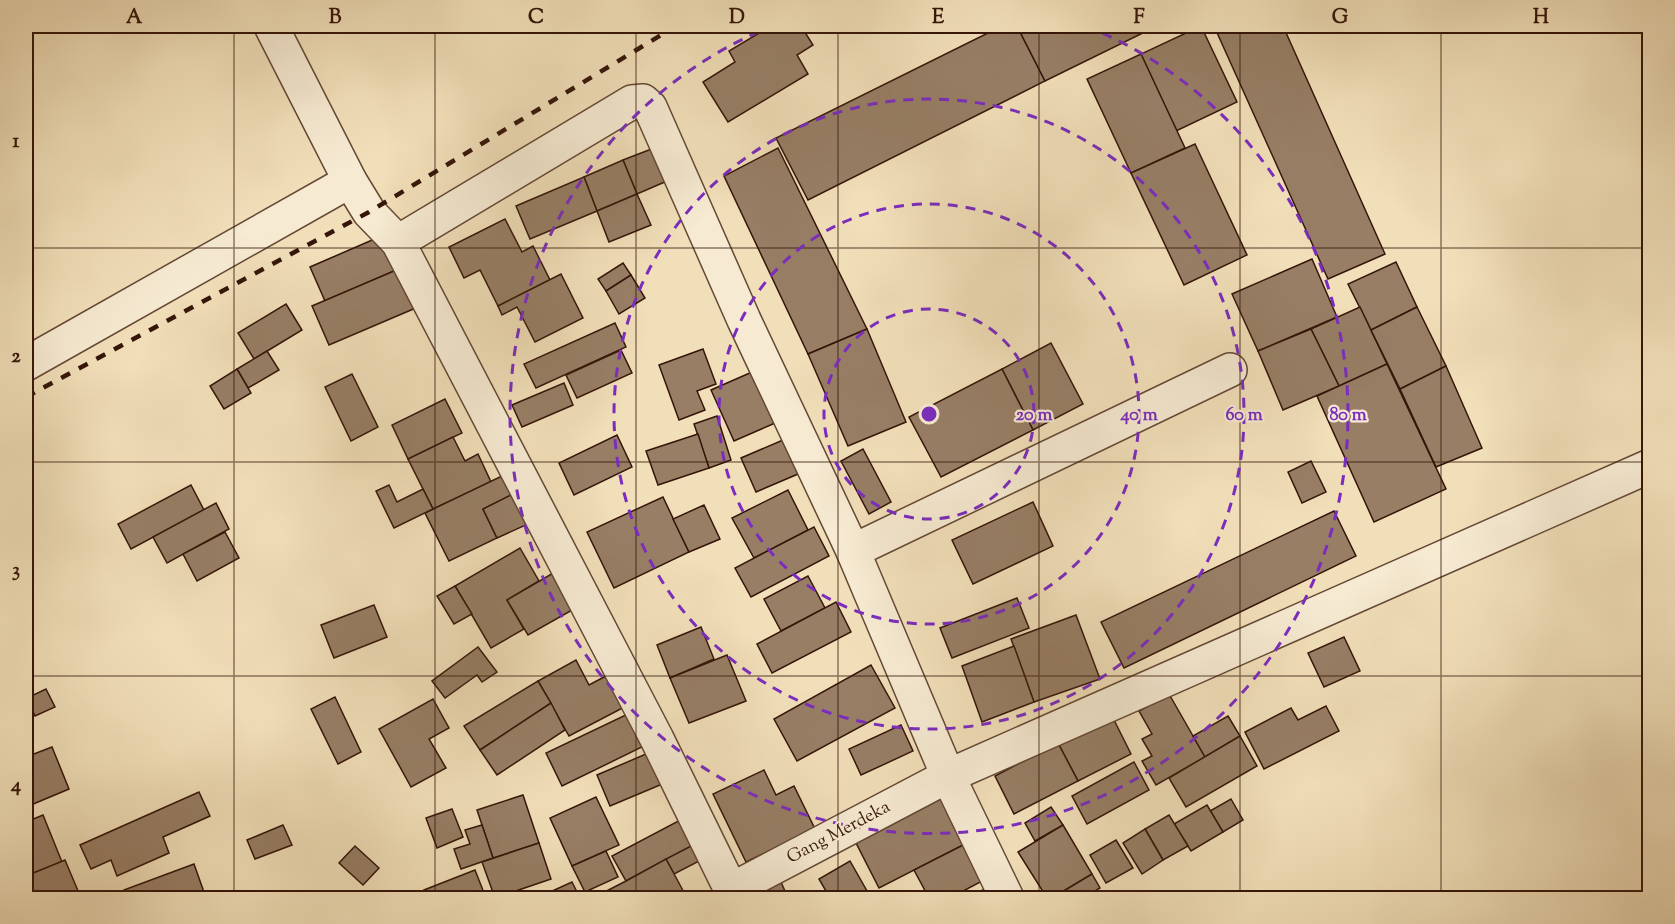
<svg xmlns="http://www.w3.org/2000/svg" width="1675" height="924" font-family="'Sorts Mill Goudy',serif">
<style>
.building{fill:#977e65;stroke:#351509;stroke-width:1.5}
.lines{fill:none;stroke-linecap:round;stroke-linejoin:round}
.minor-casing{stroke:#644835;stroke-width:36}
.minor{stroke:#f6ead2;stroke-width:33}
.rail{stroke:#351509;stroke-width:4.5;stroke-dasharray:10 10;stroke-linecap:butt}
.grid{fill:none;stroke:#351509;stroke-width:1.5;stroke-opacity:0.55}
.ring{fill:none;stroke:#7b2cbf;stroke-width:3;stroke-dasharray:10 8}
.labels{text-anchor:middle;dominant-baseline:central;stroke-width:4.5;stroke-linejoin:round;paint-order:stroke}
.street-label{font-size:18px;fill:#351509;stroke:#f6ead2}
.centre{fill:#7b2cbf;stroke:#f6ead2;stroke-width:3}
.ring-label{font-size:18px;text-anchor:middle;font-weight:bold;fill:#7b2cbf;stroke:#f6ead2;stroke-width:4.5;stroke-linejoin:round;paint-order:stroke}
.neatline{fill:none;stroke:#351509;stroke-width:2}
.grid-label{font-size:20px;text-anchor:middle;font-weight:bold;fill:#351509}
</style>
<rect width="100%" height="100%" fill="#f1dfb9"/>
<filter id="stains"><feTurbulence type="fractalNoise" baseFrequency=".00333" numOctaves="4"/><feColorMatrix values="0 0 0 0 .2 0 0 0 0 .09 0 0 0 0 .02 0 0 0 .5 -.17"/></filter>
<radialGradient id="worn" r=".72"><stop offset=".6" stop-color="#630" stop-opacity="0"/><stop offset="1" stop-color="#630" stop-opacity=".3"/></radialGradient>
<g class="building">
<polygon points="771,26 801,26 813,45 797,55 808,74 728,122 703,82 735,62 729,51"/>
<polygon points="1002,26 1017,26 1045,81 808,200 776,138"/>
<polygon points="1017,26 1157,26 1045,81"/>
<polygon points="1201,26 1237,102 1176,131 1141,54"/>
<polygon points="1214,26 1283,26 1385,254 1328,279"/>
<polygon points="1141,54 1185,148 1131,173 1087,79"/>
<polygon points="1195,144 1247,255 1184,285 1131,173"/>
<polygon points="654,148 667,181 637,194 623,160"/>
<polygon points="778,148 867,329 808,354 724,176"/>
<polygon points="623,160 637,194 597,211 584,177"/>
<polygon points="584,177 597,211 530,239 516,206"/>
<polygon points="637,194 651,225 609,242 597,211"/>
<polygon points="505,219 522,252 533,246 550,280 498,306 480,270 464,278 449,247"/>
<polygon points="386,234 401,268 325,301 310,267"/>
<polygon points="1312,259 1337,317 1258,351 1232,294"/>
<polygon points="1396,262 1417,307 1371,330 1348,284"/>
<polygon points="623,263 631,275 606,291 598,279"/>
<polygon points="401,268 418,307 329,345 312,306"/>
<polygon points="561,274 583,318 535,342 517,307 502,315 498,306"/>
<polygon points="631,275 645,298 619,314 606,291"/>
<polygon points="286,304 302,330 254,359 238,333"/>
<polygon points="1360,307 1387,364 1339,386 1311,329"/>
<polygon points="1417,307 1446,366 1400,389 1371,330"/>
<polygon points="615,323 626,347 536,388 524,364"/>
<polygon points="867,329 906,422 848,446 808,354"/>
<polygon points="1311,329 1339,386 1283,410 1258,351"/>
<polygon points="1051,343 1083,404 1033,430 1002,369"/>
<polygon points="703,349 716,384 697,391 705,410 679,420 659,365"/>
<polygon points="621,350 632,373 577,398 566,375"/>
<polygon points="267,351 279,370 248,388 237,369"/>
<polygon points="1387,364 1446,489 1374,522 1317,396"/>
<polygon points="1446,366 1482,448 1436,467 1400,389"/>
<polygon points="237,369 251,393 224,409 210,386"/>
<polygon points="1002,369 1033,430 941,477 909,417"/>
<polygon points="752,372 775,423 734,441 711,390"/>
<polygon points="352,374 378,427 351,441 325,387"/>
<polygon points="564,383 573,405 522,427 512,405"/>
<polygon points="445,399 462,433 408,459 392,425"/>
<polygon points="717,416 731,460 709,468 694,424"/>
<polygon points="698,434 709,468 658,485 646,451"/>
<polygon points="617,435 632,467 574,495 559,463"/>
<polygon points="453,437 465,461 478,454 491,482 433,509 408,459"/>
<polygon points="783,440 798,474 756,492 741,458"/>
<polygon points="863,449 891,502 869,514 841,461"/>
<polygon points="1311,461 1326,492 1302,503 1288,472"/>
<polygon points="504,475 513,494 483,509 497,538 449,561 425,513"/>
<polygon points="191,485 204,510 131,549 118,524"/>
<polygon points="389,485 397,502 423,489 433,509 394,528 376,491"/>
<polygon points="788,490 808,530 754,558 732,518"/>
<polygon points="513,494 528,524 497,538 483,509"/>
<polygon points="663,497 689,552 614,588 587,532"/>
<polygon points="1033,502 1053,546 973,584 952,540"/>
<polygon points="216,503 229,529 167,563 153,537"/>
<polygon points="704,505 720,539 689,552 673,519"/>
<polygon points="1334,511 1356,556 1124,668 1101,622"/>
<polygon points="814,527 829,556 751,597 735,568"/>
<polygon points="225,532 239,558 197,581 183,554"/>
<polygon points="520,548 539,581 507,600 524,629 491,648 455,586"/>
<polygon points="560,569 581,605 528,635 507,600"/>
<polygon points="808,576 825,608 781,631 764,599"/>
<polygon points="455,586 472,614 454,624 437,596"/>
<polygon points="1017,598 1029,628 952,658 940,628"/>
<polygon points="836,602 851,632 772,673 757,644"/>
<polygon points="374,605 387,637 334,658 321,625"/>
<polygon points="1076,615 1100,679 1034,702 1011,639"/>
<polygon points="701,627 714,659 670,678 657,645"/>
<polygon points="1344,637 1360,671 1324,687 1308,653"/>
<polygon points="1014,646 1034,702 982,722 962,666"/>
<polygon points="478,647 497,672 482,682 477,675 445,698 432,681"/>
<polygon points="727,655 746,701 689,723 670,678"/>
<polygon points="576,660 589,685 606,676 632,703 569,736 538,681"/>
<polygon points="871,665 895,708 797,761 774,719"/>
<polygon points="538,681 551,703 480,750 464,726"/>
<polygon points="46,689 55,707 35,716 27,698"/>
<polygon points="1169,694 1205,757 1156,785 1142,761 1152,756 1142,739 1152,734 1139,711"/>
<polygon points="335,697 361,752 338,764 311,709"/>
<polygon points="433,699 449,728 429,739 446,768 411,787 379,729"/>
<polygon points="551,703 565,730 497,775 480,750"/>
<polygon points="1326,706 1339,731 1264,769 1245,732 1291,708 1298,720"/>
<polygon points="632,712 648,744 562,786 546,753"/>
<polygon points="1112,716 1131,754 1078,781 1058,743"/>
<polygon points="1228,716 1240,736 1205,757 1193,736"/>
<polygon points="901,725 913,751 861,775 849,749"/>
<polygon points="1240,736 1257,766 1186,807 1169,778"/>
<polygon points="1058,743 1078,781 1014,814 995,776"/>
<polygon points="52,747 69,789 26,807 26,757"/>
<polygon points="653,751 667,782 610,806 597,775"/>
<polygon points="1134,762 1149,790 1087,824 1072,796"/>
<polygon points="764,770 776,795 794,786 815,829 746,862 713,794"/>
<polygon points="199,792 210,816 163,837 169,853 117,876 111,860 91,869 80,845"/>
<polygon points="941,794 967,843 879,888 854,839"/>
<polygon points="523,795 539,843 493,858 477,810"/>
<polygon points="596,797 619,845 572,866 550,818"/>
<polygon points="1231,799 1243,820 1223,832 1210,811"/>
<polygon points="1207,805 1223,832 1191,851 1174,824"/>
<polygon points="1051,807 1063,825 1035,841 1025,823"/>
<polygon points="452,809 463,837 437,848 426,818"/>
<polygon points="43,815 62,862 26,876 26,822"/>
<polygon points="1169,815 1188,846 1163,860 1145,829"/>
<polygon points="686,817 699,842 626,881 612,856"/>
<polygon points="283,825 292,845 255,859 247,840"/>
<polygon points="482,825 493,858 461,869 454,849 470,844 465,830"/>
<polygon points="1063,825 1092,874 1052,898 1047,898 1018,852"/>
<polygon points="1145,829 1163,860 1142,874 1123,843"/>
<polygon points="1116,840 1133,868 1106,883 1090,855"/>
<polygon points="699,842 707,857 674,874 666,859"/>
<polygon points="539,843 551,879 495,898 482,862"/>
<polygon points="967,843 986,879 950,898 929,898 914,870"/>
<polygon points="355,846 379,868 363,885 339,863"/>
<polygon points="606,851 618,877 585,892 572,866"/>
<polygon points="666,859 687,898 593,898 626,881"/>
<polygon points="65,860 81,898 26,898 26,876"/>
<polygon points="850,861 867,891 853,898 830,898 819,879"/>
<polygon points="194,864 205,895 195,898 127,898 124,890"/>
<polygon points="475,870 486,898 428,898 424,890"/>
<polygon points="777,873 788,898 760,898 754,884"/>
<polygon points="1092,874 1100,888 1083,898 1052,898"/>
<polygon points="572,882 580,898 550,898 548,893"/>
<polygon points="987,888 992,898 966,898"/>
</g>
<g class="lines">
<defs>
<g id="minor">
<polyline points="271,26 350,181 369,212 398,242 657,739 735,898"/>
<polyline points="398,242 632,102 643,101 650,107 744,320 853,551 948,776 1007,898"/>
<polyline points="26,364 350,181"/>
<polyline points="853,551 1230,370"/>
<polyline points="731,890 948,776 1650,466"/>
</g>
</defs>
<use href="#minor" class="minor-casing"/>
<use href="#minor" class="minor"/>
<polyline class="rail" points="26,397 369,212 676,26"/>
</g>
<path class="grid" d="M234,26V898M435,26V898M636,26V898M838,26V898M1039,26V898M1240,26V898M1441,26V898M26,248H1650M26,462H1650M26,676H1650"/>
<g class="ring">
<circle cx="929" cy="414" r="105"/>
<circle cx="929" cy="414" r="210"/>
<circle cx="929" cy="414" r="315"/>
<path d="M1086 26A419 419 0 1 1 772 26"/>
</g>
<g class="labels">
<g class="street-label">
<text transform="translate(839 833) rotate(-28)">Gang Merdeka</text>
</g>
</g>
<circle cx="929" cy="414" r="9" class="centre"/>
<g class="ring-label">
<text x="1034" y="420">20 m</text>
<text x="1139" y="420">40 m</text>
<text x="1244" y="420">60 m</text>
<text x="1348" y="420">80 m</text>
</g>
<rect width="1675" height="924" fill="none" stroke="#f1dfb9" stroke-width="66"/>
<rect x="33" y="33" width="1609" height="858" class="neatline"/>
<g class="grid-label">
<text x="134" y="23">A</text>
<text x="335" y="23">B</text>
<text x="536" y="23">C</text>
<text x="737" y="23">D</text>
<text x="938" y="23">E</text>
<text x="1139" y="23">F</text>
<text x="1340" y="23">G</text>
<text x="1541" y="23">H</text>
<text x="16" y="147">1</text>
<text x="16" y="362">2</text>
<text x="16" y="576">3</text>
<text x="16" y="791">4</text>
</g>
<rect width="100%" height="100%" filter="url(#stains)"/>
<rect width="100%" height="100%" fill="url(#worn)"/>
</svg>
